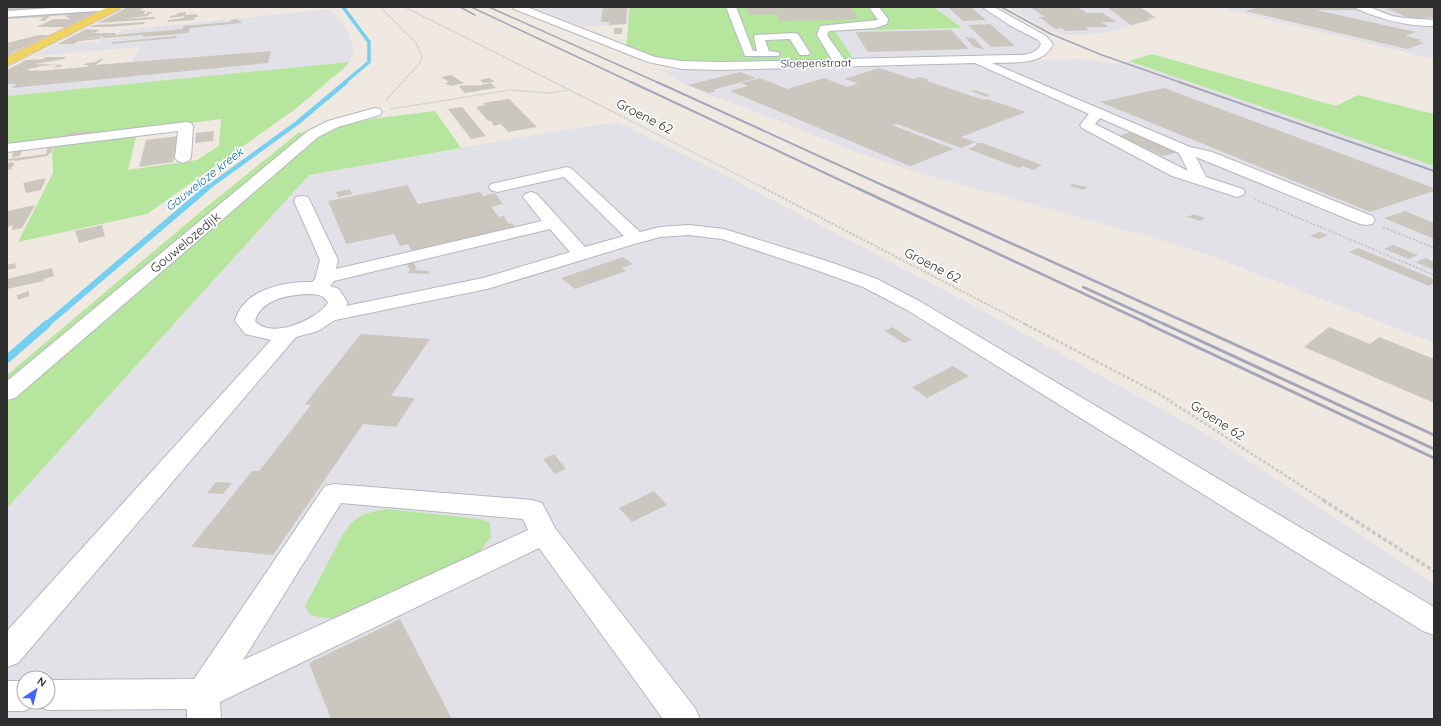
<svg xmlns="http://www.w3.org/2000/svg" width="1441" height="726" font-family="Quicksand,sans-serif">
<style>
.industrial{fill:#e3e1e8;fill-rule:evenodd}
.green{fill:#b6e59e;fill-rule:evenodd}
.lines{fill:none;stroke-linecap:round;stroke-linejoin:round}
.stream-far3{stroke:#75cff0;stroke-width:3.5}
.stream-far2{stroke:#75cff0;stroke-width:4.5}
.stream-far1{stroke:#75cff0;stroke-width:6}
.stream{stroke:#75cff0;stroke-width:8}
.building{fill:#cbc7bf}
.minor-casing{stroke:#b4b7c1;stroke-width:2}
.major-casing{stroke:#c9c9c9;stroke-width:2}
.path-far3{stroke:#c9c9c9;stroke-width:1.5;stroke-dasharray:1.5 1;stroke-linecap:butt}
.path-far2{stroke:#c9c9c9;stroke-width:2;stroke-dasharray:2.5 1.5;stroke-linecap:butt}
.path-far1{stroke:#c9c9c9;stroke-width:2.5;stroke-dasharray:3 2;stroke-linecap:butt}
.path{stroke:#c9c9c9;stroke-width:3.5;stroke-dasharray:4 2.5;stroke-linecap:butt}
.minor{fill:#fff;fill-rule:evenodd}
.major{fill:#f2d163;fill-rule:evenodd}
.rail-far3{stroke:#a3a6b8;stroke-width:1.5}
.rail-far2{stroke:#a3a6b8;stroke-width:2}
.rail-far1{stroke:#a3a6b8;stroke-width:2.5}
.rail{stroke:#a3a6b8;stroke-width:3}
.labels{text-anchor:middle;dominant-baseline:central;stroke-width:3.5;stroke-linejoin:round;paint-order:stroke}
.far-street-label{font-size:11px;fill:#2e2e2e;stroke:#fff}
.far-water-label{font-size:12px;font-style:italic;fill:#0d6fa3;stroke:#fff}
.street-label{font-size:13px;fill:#2e2e2e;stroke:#fff}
</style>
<rect width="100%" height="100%" fill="#efe9e1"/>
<g class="industrial">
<polygon points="533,7 630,7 629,22 627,25 581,26"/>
<polygon points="934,7 985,7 1039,41 1040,46 1025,54 1011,56 854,60 834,31 962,28"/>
<polygon points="1008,7 1141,7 1158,19 1107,32 1086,35 1062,35 1038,25"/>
<polygon points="1222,7 1434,7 1434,59 1228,10"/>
<polygon points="330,9 347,30 354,51 349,62 7,96 7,74 131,63 141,47 33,56 57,44 99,42 102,36 117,35 122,30"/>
<polygon points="1083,59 1118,65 1129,61 1434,166 1434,343 1212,256 1154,238 916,172 856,152 770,117 707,94 684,84 661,70"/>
<path d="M618,122L727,176L972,305L1210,436L1434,584V719H7V508L309,175L556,131ZM24,678H48V702H24Z"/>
</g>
<g class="green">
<polygon points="630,7 934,7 962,28 835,31 854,60 706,63 663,60 647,55 626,46"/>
<polygon points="1152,54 1336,106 1358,95 1434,114 1434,166 1129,61"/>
<path d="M349,62L344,68L294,110L147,214L18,242L53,173L52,153L55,144L7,147V96ZM221,119L219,146L197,160L128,170L138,130Z"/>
<polygon points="435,111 461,148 309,175 7,508 7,375 199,213 298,133 378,118"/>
<polygon points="386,509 480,519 490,523 491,537 479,552 340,618 325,618 310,615 305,606 343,534 352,522 364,514"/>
</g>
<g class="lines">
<polyline class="stream-far3" points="343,7 369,42 369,62 344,83"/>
<polyline class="stream-far2" points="206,189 297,123 346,82"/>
<polyline class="stream-far1" points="46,325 207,188"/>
<polyline class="stream" points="7,359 47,324"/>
</g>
<g class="building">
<polygon points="7,7 59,7 59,8 7,11"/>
<polygon points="603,7 627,7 626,24 609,25 609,22 601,22"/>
<polygon points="747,7 850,7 859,19 780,21 777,14 749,15"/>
<polygon points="948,7 971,7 986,20 963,21"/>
<polygon points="1030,7 1077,7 1087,13 1102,13 1117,22 1101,22 1109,27 1086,27 1089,30 1065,31 1062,28 1055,29 1039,17 1045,17"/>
<polygon points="1107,7 1140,7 1156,18 1148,18 1150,20 1131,25"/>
<polygon points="1260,7 1356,7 1362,10 1316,10 1416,32 1405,36 1422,40 1418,41 1424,43 1407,49 1245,11"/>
<polygon points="1383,7 1434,7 1434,18 1409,18"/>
<polygon points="126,8 144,8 140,10 145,11 144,14 147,14 147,12 152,12 152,13 149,14 147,16 120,19 155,17 155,19 98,23"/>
<polygon points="101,10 67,27 36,27 54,19 69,19 71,18 66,18 68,17 64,16 72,15 50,16 44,21 39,21 44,17 7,19 7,16"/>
<polygon points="186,12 185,15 196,14 196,15 198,15 198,17 195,17 194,20 167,22 168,20 183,18 184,16 170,18 170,16 176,15 178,13"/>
<polygon points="238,19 238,21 241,21 241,23 190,28 188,33 143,37 143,35 103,38 103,36 183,29 183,26 230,22 231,20"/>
<polygon points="145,22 144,24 110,27 89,27 94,25"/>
<polygon points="990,24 1015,46 991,47 968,25"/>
<rect x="614" y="28" width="8" height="6"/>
<polygon points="86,29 100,30 94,33 116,33 115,35 83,38 101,37 100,39 79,41 73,44 58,44"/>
<polygon points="951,30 969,49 868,52 855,32"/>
<polygon points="39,35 50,35 9,54 12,54 7,57 7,46 13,45 7,45 7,43"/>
<polygon points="177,36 176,38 111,44 112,42"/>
<polygon points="965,37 974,38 985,50 974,47"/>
<polygon points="271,51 268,63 12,88 16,84 7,84 7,70 26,60 44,59 45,57 66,57 64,59 34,64 63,65 60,67 54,68 57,65 40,66 36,68 24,69 30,69 28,71 39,70 38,71 86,67 89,65 83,65 87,63 96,62 98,60 104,59 95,65"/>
<polygon points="879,68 913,79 920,77 929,80 927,81 984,100 987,99 1026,112 961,137 976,142 961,148 897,124 892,125 954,149 910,166 730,91 748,86 741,83 760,78 787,89 824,78 847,87 858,83 844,79"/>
<polygon points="740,72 756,78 713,90 716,91 709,93 688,85"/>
<polygon points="451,75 464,83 451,86 445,83 449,82 441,77"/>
<polygon points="489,78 495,82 483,83 480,80"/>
<polygon points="491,83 496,88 465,93 459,86 475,85 476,86"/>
<polygon points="1164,88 1434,188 1434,191 1370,212 1100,102"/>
<polygon points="974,90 990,95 987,97 971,91"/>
<polygon points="509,99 537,127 508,132 501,124 494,126 491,121 488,121 476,107 485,105 483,103"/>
<polygon points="462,107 486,136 471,139 448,109"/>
<polygon points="93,131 92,135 64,138 67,133"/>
<polygon points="214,131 213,141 195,143 196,133"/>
<polygon points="1132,132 1136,134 1178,152 1163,156 1118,136"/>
<polygon points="178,136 173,162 139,167 146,140"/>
<polygon points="978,143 982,143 1042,165 1033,170 1023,166 1019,168 968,149 977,145 975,144"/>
<polygon points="54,145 51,153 49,153 48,156 15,161 14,160 9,161 8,159 46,154 48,146"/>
<polygon points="27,148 26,151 22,151 20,156 12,157 14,150"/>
<polygon points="13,162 14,166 11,167 12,169 7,170 7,163"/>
<polygon points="46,178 41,190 26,193 23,183"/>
<polygon points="1072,184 1087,187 1084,190 1070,186"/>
<polygon points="407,185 418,204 480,192 483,196 495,193 503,204 491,207 499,217 504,216 508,224 512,223 515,227 412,251 408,244 400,246 394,234 346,244 328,201"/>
<polygon points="350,189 352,194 338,197 336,192"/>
<polygon points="35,205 25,223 20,224 25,223 22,228 12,230 13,225 7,227 7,211"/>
<polygon points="1405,211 1434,223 1434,239 1384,218"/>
<polygon points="1193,214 1205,218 1200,221 1185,216 1190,216"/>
<polygon points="102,225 105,236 79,243 75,231"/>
<polygon points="1319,232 1328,235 1319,239 1310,236"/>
<polygon points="1393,245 1418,255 1409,259 1384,249"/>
<polygon points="1358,248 1434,279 1434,283 1429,286 1349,252"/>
<polygon points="623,257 633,264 622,268 626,271 575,289 561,278"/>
<polygon points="1426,258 1434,262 1434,270 1415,262"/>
<polygon points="412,259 417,269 413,270 430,271 428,274 407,273 410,270 405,261"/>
<polygon points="15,263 16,268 7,270 7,265"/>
<polygon points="52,268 54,276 44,279 44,281 7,289 7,279"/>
<polygon points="29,291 29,296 18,300 17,295"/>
<polygon points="892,327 912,340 904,343 885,331"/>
<polygon points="1329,327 1370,344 1379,337 1434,359 1434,403 1304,347"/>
<polygon points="361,334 430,339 391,396 415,398 396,427 363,424 273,555 191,547 252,471 259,471 311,405 305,404"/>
<polygon points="953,366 969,376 927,398 912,387"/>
<polygon points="554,454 566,469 555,474 543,459"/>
<polygon points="216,482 232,483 223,494 207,493"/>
<polygon points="654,491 667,505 632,522 619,508"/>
<polygon points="400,619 452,719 331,719 309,663"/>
</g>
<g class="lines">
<defs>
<g id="minor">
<polygon points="67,7 117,7 112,10 7,17 7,11"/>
<path d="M513,7H527L655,57L682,61L721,62L832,60L817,35L820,26L878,20L869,7H879L888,19L887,24L875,28L829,31L827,35L844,59L1010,55C1021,55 1036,56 1041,44L1038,40L1011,26L982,7H994L1046,36L1053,44C1044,66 1012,62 992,63L1190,147L1212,152L1372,216L1375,220L1372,224L1366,225L1360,224L1196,157L1206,177L1243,189L1245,192L1243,195L1237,197L1231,195L1172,176L1082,128L1080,125L1089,114L975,63L721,70L682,69L648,62L514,9ZM1100,118L1179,153L1188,171L1095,124Z"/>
<polygon points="726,7 736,7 753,51 757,51 754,37 755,35 794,33 798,34 810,53 808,55 800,55 790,39 765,40 769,51 778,52 780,54 778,56 745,56"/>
<path d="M1356,7H1369L1392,16L1405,18L1434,20V26C1406,26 1383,20 1357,9Z"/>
<polygon points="375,108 380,109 382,112 380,115 338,127 318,137 15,398 7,400 7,381 308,131 328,121"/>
<polygon points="186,122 191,123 193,126 191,158 188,161 183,163 178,161 175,158 178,131 7,152 7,144"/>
<path d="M567,167L572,169L640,232L660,227L689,225L724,229L827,261L877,279L921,302L1434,607V635L1423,631L907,310L863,287L813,269L722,239L689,235L660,237L631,245L487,289L335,320L318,331L296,337L18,663L7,667V631L271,340L245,334L235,321C243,290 283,281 312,282L315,279L320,260L294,201L296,197L302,196L308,197L310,201L338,260L336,269L542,221L523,197L525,194L531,192L537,194L585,247L624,236L564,177L497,192L491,190L489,187L491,184ZM550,229L570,252L483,278L346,306L348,303L339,289L330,286L334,281ZM307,294C317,294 323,294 328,303C316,320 271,340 255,321C261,299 288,295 307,294Z"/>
<path d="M334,484L532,500L542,503L555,528L695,708L700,719H663L539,548L220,702L221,719H187V709L48,710L36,705L24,711H7V681H24V702H48V680L194,679L325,486ZM341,503L523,519L528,530L243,660Z"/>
</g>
<polygon id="major" points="108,7 121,7 120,9 7,66 7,57"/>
</defs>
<use href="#minor" class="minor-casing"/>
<use href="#major" class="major-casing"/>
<g class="path-far3">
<polyline points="380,7 416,43 422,57 420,63 386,100"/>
<polyline points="405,7 766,189"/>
<polyline points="391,109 510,90 550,93 569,90"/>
</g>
<g class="path-far2">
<polyline points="764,188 1027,325"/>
<polyline points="1254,199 1434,275"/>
<polyline points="1383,227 1434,248"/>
</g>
<polyline class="path-far1" points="1025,324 1159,394 1325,501"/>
<polyline class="path" points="1323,500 1434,571"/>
<use href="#minor" class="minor"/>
<use href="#major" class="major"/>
<g class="rail-far3">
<polyline points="460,7 475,15"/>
<polyline points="471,7 633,83"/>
<polyline points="489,7 659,83"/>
<polyline points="1001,7 1051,34 1102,55 1182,83"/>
</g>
<g class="rail-far2">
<polyline points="631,82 859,189"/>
<polyline points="657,82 891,189"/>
<polyline points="1179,82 1434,171"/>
</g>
<g class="rail-far1">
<polyline points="857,188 1151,325"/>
<polyline points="889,188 1192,325"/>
<polyline points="1083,287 1166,325"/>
</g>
<g class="rail">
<polyline points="1148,324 1434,458"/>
<polyline points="1164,324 1434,449"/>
<polyline points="1190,324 1434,435"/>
</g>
</g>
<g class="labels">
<g class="far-street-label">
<text transform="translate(816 63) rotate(-1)">Sloepenstraat</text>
</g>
<g class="far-water-label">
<text transform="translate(204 179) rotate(-38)">Gauweloze kreek</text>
</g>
<g class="street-label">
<text transform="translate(645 116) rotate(27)">Groene 62</text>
<text transform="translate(185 242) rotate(-40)">Gouwelozedijk</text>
<text transform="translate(933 265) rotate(27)">Groene 62</text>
<text transform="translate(1218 420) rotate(33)">Groene 62</text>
</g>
</g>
<rect width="1441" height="726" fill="none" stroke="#2e2e2e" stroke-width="16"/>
<g transform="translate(36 690) rotate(35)"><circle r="19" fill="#ffffff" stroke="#ababab"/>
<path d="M0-3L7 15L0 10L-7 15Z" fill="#4264fb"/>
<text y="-6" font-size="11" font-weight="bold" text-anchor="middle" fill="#2e2e2e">N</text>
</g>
</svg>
